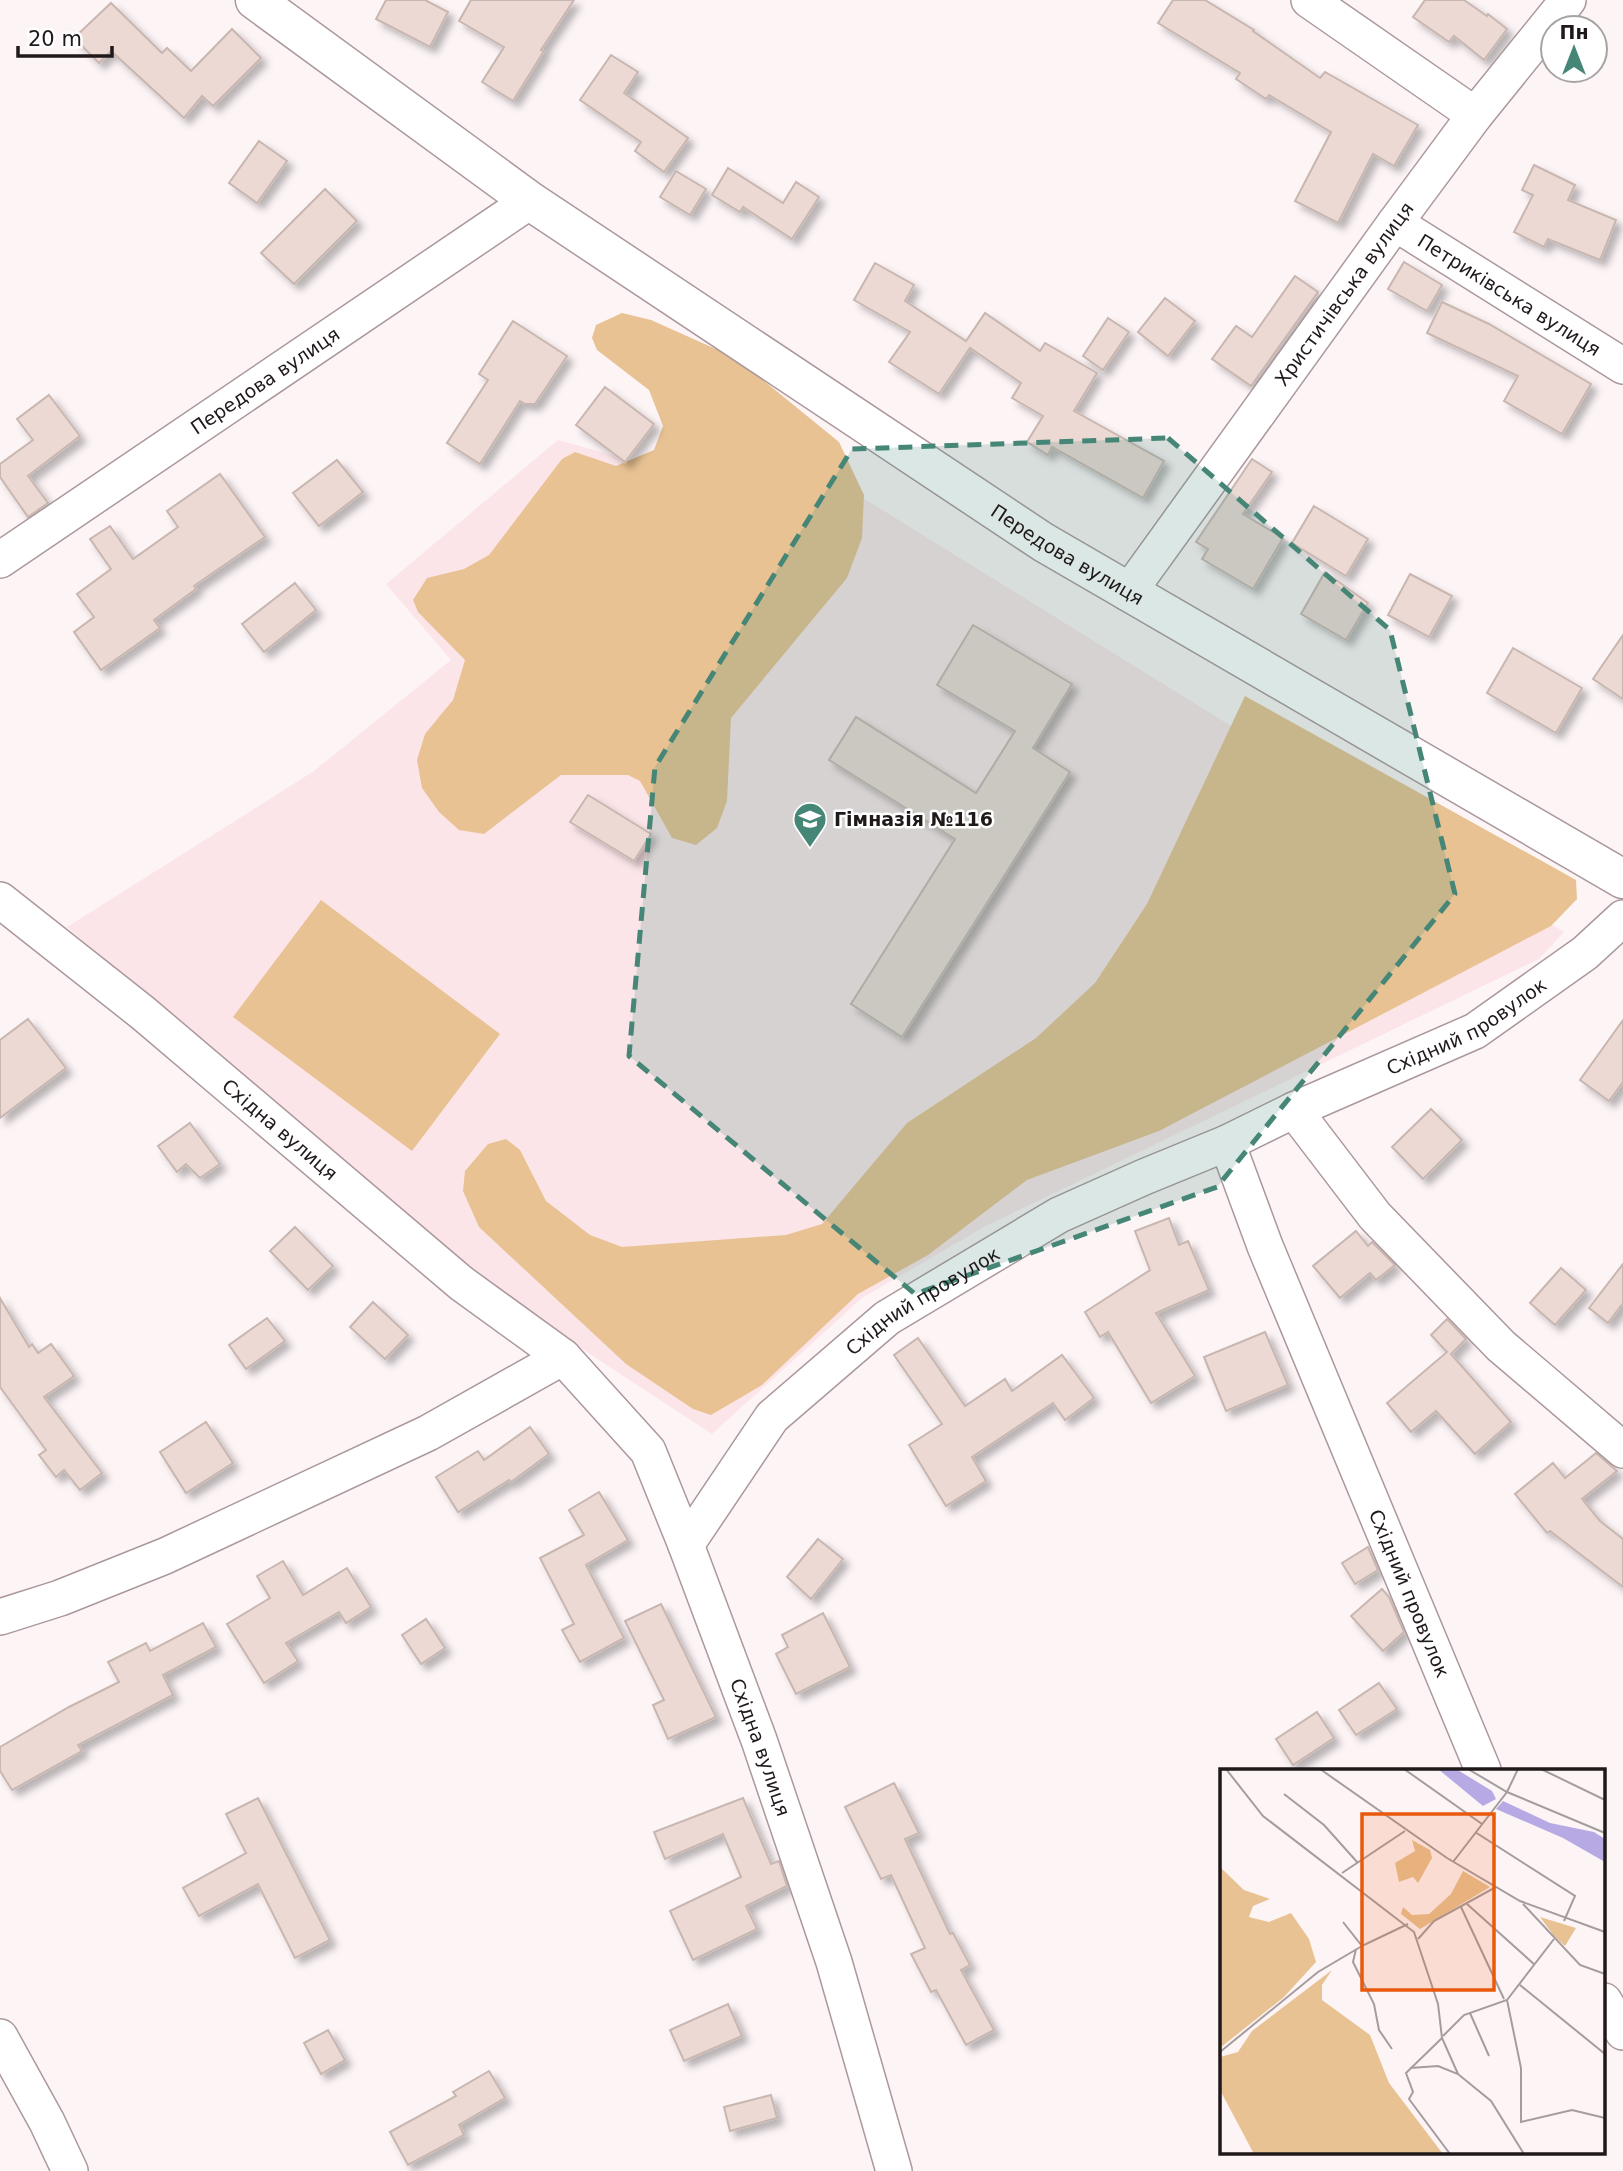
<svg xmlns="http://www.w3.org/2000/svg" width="1623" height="2171" font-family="'DejaVu Sans',sans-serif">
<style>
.built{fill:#fce5e9}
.green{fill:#e8c292}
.building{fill:#ecd9d4;stroke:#c8b6b0;stroke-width:2;filter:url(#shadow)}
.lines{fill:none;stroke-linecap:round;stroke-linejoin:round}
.street-casing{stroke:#ab989c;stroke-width:38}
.secondary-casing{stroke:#ab989c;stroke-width:41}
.street{stroke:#fff;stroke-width:35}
.secondary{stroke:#fff;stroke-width:38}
.marked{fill:#458677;fill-opacity:0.2;stroke:#458677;stroke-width:5;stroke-dasharray:14 9;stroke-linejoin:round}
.labels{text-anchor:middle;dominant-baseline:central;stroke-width:5;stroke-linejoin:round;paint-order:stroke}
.street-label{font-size:19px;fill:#20191a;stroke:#fff}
.poi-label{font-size:19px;font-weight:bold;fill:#20191a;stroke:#fff;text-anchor:start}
.inset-road{fill:none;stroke:#a59c9e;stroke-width:2}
.view{fill:#e8590c;fill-opacity:0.15;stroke:#e8590c;stroke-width:3.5}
.inset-edge{fill:none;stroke:#20191a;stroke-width:3.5}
</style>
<defs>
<filter id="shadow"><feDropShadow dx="6" dy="6" stdDeviation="3.5" flood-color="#0004"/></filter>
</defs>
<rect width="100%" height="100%" fill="#fdf4f6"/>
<polygon class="built" points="700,397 1564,932 1539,959 986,1226 862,1298 712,1434 530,1315 373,1186 67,927 314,771 451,660 386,584 558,440 656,467"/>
<g class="green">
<polygon points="622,313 651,320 736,358 839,442 864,495 862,538 847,578 731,718 727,801 717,828 696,845 672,838 640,781 628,775 561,775 484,834 459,830 439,812 422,788 417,760 425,734 453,700 465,660 418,612 413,600 427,578 464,569 489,555 562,459 575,452 616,466 654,450 663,426 649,390 597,350 592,338 596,325"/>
<polygon points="1245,696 1576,880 1577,899 1551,926 1159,1131 1027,1180 928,1255 858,1294 762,1385 711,1415 693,1409 626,1364 479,1227 463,1191 465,1171 488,1144 506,1139 520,1150 546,1201 590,1235 622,1247 786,1235 822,1224 907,1123 1036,1038 1095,983 1147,904"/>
<polygon points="321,900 500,1034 412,1151 233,1017"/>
</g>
<g class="building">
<polygon points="386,0 425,0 448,12 430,47 376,19"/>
<polygon points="471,0 574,0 541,50 544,51 513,101 482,82 504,47 459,21"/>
<polygon points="1173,0 1205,0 1254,30 1253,31 1320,78 1325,72 1418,125 1394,166 1373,154 1338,223 1295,201 1331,132 1269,95 1266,99 1236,79 1240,73 1158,23"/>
<polygon points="1425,0 1464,0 1487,16 1488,14 1507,29 1484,60 1454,36 1449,42 1413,17"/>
<polygon points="111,3 162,53 167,48 191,71 232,29 261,58 213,106 202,96 184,118 111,51 99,63 74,38"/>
<polygon points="611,55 638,72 624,93 688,138 664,172 635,151 641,142 580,100"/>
<polygon points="259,141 287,161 257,203 229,183"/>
<polygon points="1534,165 1575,185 1568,200 1616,220 1600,260 1548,239 1544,247 1514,232 1533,195 1522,190"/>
<polygon points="728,168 783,203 796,182 819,197 792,239 743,207 740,212 712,195"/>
<polygon points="676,171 706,189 690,215 660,197"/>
<polygon points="325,189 357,221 294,284 261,253"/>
<polygon points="1404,262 1442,285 1427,311 1388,289"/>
<polygon points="875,263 914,285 905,301 966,341 985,313 1040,351 1045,343 1097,373 1074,411 1164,461 1143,498 1052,447 1048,455 1027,442 1043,416 1012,398 1021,383 970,348 939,394 889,362 910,332 854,300"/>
<polygon points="1295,276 1318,292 1251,386 1212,359 1236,326 1252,337"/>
<polygon points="1165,298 1195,321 1168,356 1138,332"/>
<polygon points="1442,302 1489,324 1591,384 1562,434 1504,401 1518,376 1427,333"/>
<polygon points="1108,318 1129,332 1103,370 1083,356"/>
<polygon points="513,321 567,356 535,404 525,404 520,401 480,464 447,443 488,380 479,374"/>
<polygon points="605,387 654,424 625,462 576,425"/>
<polygon points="49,395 80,436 28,476 48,503 28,517 0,477 0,464 33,440 17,419"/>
<polygon points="1252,459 1272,472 1243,514 1283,538 1253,589 1202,559 1208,549 1196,542"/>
<polygon points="337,460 363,492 319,526 293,493"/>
<polygon points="220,474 265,537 194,586 196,589 154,620 160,628 101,670 74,632 94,617 77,594 111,569 90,539 110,526 133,559 178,527 167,511"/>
<polygon points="1314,506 1368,539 1346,576 1292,543"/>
<polygon points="1325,572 1368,603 1346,640 1301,614"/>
<polygon points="1410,574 1452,596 1429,637 1388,615"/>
<polygon points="295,583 316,610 264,652 242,624"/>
<polygon points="973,625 1072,684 1033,748 1070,772 902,1037 851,1004 955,839 829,760 856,717 976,793 1015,731 937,685"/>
<polygon points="1623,635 1623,699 1593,679"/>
<polygon points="1513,648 1582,688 1556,733 1487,693"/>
<polygon points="588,795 651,834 634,861 570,822"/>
<polygon points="28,1019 66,1068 0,1118 0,1040"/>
<polygon points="1623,1020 1623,1082 1609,1101 1580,1080"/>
<polygon points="1431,1109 1462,1140 1423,1179 1392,1147"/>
<polygon points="190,1123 220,1164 200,1178 186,1164 177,1172 158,1146"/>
<polygon points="1169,1218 1179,1245 1188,1241 1209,1290 1156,1313 1195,1376 1151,1403 1108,1332 1100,1337 1085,1312 1150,1270 1135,1231"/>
<polygon points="295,1227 333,1266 308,1290 270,1251"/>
<polygon points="1356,1231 1368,1246 1372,1242 1395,1265 1376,1280 1370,1273 1340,1298 1313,1266"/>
<polygon points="1623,1264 1623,1303 1608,1323 1589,1308"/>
<polygon points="1561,1268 1586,1290 1555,1325 1530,1303"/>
<polygon points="0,1298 29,1347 32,1344 38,1353 51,1344 74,1376 44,1397 102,1473 80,1490 64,1470 56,1477 39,1455 46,1450 0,1387"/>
<polygon points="373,1302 408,1335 385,1359 350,1327"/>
<polygon points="267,1318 285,1341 246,1369 229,1345"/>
<polygon points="1447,1319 1466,1339 1451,1354 1511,1422 1475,1454 1436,1411 1411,1432 1387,1403 1447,1352 1431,1335"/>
<polygon points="1265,1332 1288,1385 1226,1411 1204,1357"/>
<polygon points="918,1338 965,1406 1005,1379 1012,1391 1062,1355 1094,1398 1065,1420 1053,1403 972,1457 986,1481 946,1506 909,1445 942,1424 894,1355"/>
<polygon points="206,1422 233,1463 186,1493 160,1452"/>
<polygon points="530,1427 549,1454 511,1482 509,1480 458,1512 436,1477 478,1451 484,1460"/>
<polygon points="1596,1453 1617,1471 1582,1499 1600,1521 1623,1539 1623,1587 1550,1531 1547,1533 1515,1494 1553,1463 1565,1478"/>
<polygon points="599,1492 628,1540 586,1565 624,1638 580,1662 562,1630 574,1624 540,1558 584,1535 569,1510"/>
<polygon points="818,1539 843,1559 811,1599 787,1577"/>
<polygon points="1368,1547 1378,1570 1355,1584 1342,1563"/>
<polygon points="283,1561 303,1595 347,1568 371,1607 346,1623 339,1612 286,1643 298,1661 264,1683 227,1624 270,1598 257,1576"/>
<polygon points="1382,1589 1389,1597 1404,1632 1383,1651 1351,1616"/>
<polygon points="661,1604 716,1717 668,1739 653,1705 664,1700 625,1621"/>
<polygon points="823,1613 850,1667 796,1694 776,1654 788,1647 782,1635"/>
<polygon points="426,1619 445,1648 421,1664 402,1635"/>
<polygon points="203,1623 216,1647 163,1675 173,1695 78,1745 82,1751 12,1790 0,1771 0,1747 69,1707 119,1682 108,1662 146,1643 150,1651"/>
<polygon points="1379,1683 1397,1709 1356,1735 1339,1710"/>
<polygon points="1317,1712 1334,1738 1293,1765 1276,1739"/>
<polygon points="894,1783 919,1833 905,1839 950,1934 953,1933 970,1965 961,1970 994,2030 966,2045 936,1990 931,1992 911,1954 925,1948 891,1875 881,1879 845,1807"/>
<polygon points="258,1798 330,1940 295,1958 258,1884 199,1916 183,1888 246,1853 226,1814"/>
<polygon points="743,1798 771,1864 779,1861 787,1886 746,1906 757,1929 693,1960 670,1911 741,1877 723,1834 665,1859 654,1832"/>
<polygon points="728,2004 742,2036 684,2061 670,2030"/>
<polygon points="328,2030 345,2060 321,2074 304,2043"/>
<polygon points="489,2071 505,2098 459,2125 464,2135 408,2165 390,2132 456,2096 453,2092"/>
<polygon points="771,2095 777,2118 730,2131 724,2107"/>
</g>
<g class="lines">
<defs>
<g id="street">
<polyline points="1309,0 1475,115"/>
<path id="s1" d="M1395,223L1623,366"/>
<path id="s2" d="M0,560L530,201"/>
<path id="s3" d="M1128,593L1395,223L1475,115L1568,0"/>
<path id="s4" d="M0,900L143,1013L461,1283L563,1357L648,1451L686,1545L759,1740L834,1962L894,2171"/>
<polyline points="1294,1110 1375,1216 1501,1346 1623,1450"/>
<path id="s5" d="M1227,1143L1265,1246L1483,1770"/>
<path id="s6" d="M686,1545L772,1417L887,1318L1059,1215L1144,1177L1227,1143L1294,1110L1475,1031L1585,953L1623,918"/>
<polyline points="0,1617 60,1598 165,1556 428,1433 563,1357"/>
<polyline points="1604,2001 1623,2032"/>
<polyline points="0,2037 47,2122 70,2171"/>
</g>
<g id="secondary">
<path id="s7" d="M255,0L530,201L1043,542L1623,879"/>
</g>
</defs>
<use href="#street" class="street-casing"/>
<use href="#secondary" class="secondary-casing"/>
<use href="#street" class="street"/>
<use href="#secondary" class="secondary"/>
</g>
<path class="marked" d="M1168,438L1390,630L1455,894L1217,1187L915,1294L629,1056L655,767L852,449Z"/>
<defs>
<symbol id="school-pin" viewBox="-11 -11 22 30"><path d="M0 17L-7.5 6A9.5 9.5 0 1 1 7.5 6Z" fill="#458677" stroke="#fff"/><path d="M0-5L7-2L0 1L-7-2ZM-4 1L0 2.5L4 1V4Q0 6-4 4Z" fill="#fff"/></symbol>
</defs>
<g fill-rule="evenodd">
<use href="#school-pin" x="791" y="800" width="38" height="52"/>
</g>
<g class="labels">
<g class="street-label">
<text stroke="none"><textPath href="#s3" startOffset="369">Христичівська вулиця</textPath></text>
<text stroke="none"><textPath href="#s1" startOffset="135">Петриківська вулиця</textPath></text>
<text stroke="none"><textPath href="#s2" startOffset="320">Передова вулиця</textPath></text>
<text stroke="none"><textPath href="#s7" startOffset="984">Передова вулиця</textPath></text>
<text stroke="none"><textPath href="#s6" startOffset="956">Східний провулок</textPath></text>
<text stroke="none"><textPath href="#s4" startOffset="362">Східна вулиця</textPath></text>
<text stroke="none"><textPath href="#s6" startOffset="345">Східний провулок</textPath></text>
<text stroke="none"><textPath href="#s5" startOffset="486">Східний провулок</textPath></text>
<text stroke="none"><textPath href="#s4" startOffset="1169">Східна вулиця</textPath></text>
</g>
<g class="poi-label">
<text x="834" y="819">Гімназія №116</text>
</g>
</g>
<g transform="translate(1220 1769)">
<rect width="385" height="385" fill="#fdf4f6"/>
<path d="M192,71L210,81L212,89L198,114L193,108L179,113L175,94L195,82ZM0,98L24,121L50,130L33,137L29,148L49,153L71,144L89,170L96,193L64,228L0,279ZM243,102L270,118L200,160L181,145L183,138L192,146L209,145L231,125ZM320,148L356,159L345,177L334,167ZM112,201L102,216V231L150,266L169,314L223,385H34L0,321V288L18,283L32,262Z" fill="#e8c292"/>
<path d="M218,0H236L272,22L276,30L263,37ZM283,32L330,54L374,63L385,70V93L343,69L276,40Z" fill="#b6a9e4"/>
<path class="inset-road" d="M6,0L43,47L194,163L218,235L222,269L238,305M100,0L227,89L300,132L385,163M184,0L262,55M248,0L287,23L385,64M321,0L385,31M64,25L104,56L138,94M255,63L355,127L344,152M233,93L287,23L298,0M122,104L185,62M247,135L315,196M303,135L360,196L385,205M241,138L284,230M123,153L142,177L188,155M198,170L214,152L276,118M136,180L133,193L154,235L159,261L172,280M300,216L385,285M287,231L301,299V353L352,341L385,349M250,244L269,287M223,267L244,246L287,231L334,170M222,269L186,304L193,323L189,330L230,385M0,283L98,203L142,177M190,299L218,297L238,305L271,332L304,385"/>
<path class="view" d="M142,45H274V221H142Z"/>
<rect width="385" height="385" class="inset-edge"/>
</g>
<g transform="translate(1574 49)"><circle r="33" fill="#ffffff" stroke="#a6a3a3" stroke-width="2"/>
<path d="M0-5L12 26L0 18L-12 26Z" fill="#458677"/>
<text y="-10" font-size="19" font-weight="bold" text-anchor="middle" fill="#20191a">Пн</text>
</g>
<path d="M18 46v10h94v-10" fill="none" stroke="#20191a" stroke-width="3.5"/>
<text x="28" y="46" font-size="21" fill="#20191a" stroke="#ffffff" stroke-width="5" paint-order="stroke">20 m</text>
</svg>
